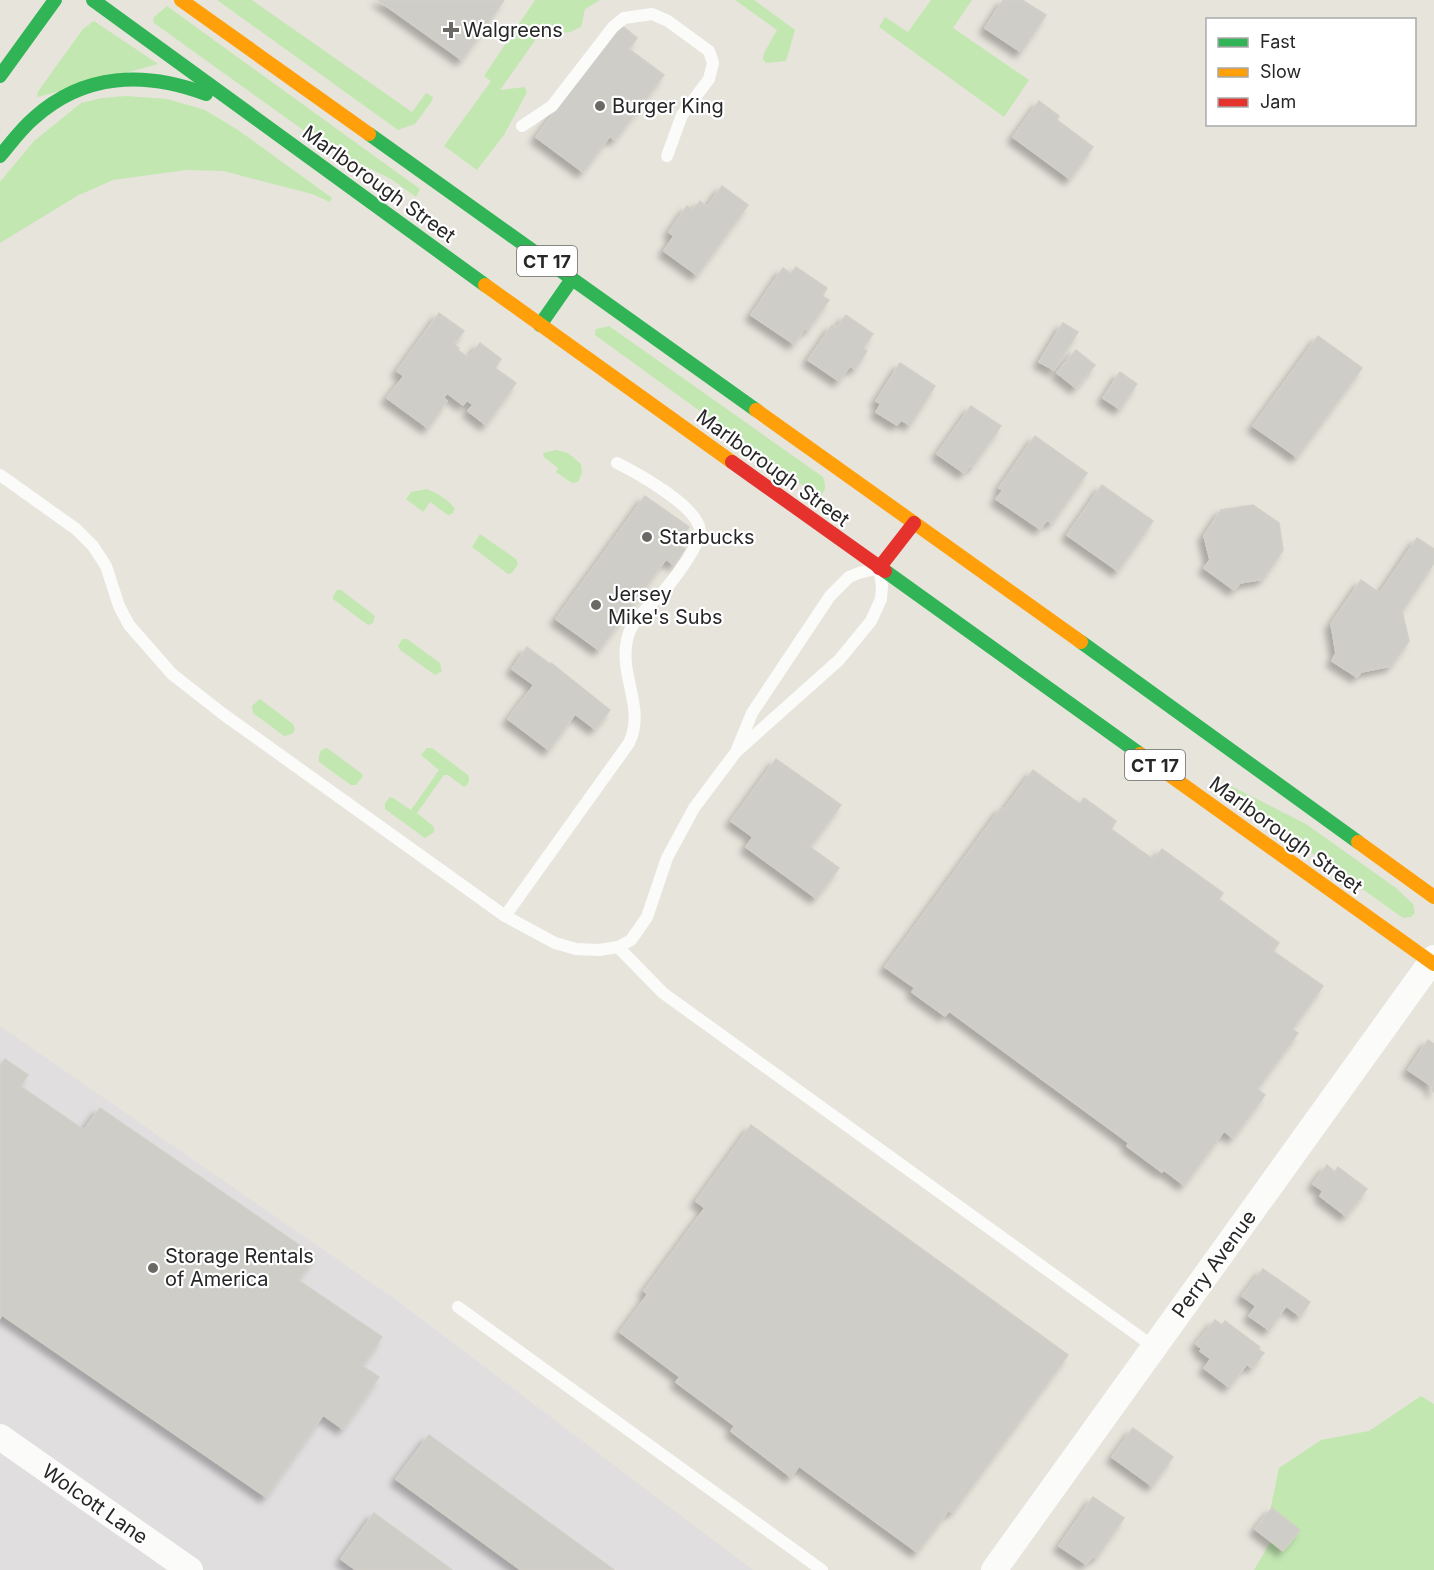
<svg xmlns="http://www.w3.org/2000/svg" width="1434" height="1570" font-family="Inter,sans-serif">
<style>
.industrial{fill:#e1dee0}
.green{fill:#c2e7b1}
.building{fill:#cfcdc7;stroke:#d2cfc8;stroke-width:1.5;filter:url(#shadow)}
.lines{fill:none;stroke-linecap:round;stroke-linejoin:round}
.lane{stroke:#fbfbfa;stroke-width:12}
.street{stroke:#fbfbfa;stroke-width:26}
.fast{stroke:#30b455;stroke-width:14}
.slow{stroke:#ff9f0a;stroke-width:14}
.jam{stroke:#e5322d;stroke-width:14}
.poi-dot{fill:#6a6966;stroke:#fff;stroke-width:2}
.labels{text-anchor:middle;dominant-baseline:central;stroke-width:4.5;stroke-linejoin:round;paint-order:stroke}
.shield{fill:#fff;stroke:#686868;stroke-width:1.5}
.shield-label{font-size:18px;font-weight:bold;fill:#272727}
.poi-label{font-size:20px;fill:#272727;stroke:#fff;text-anchor:start}
.street-label{font-size:20px;fill:#272727;stroke:#fff}
</style>
<defs>
<filter id="shadow"><feDropShadow dx="-5.5" dy="5.5" stdDeviation="3" flood-color="#0004"/></filter>
</defs>
<rect width="100%" height="100%" fill="#e7e4dc"/>
<polygon class="industrial" points="0,1026 396,1300 753,1570 0,1570"/>
<g class="green">
<polygon points="217,0 252,0 412,112 426,93 433,97 432,101 415,124 398,130"/>
<polygon points="535,0 600,0 585,9 581,27 570,32 539,35 500,90 525,87 527,92 504,135 477,170 444,146 491,81 484,76"/>
<polygon points="735,0 754,0 795,30 786,61 766,63 763,59 764,53 777,30"/>
<polygon points="931,0 972,0 953,28 1029,80 1004,117 879,27 885,17 908,32"/>
<polygon points="167,6 420,189 416,197 391,179 328,148 154,23 153,18"/>
<polygon points="94,21 158,64 38,97 37,94 39,90 83,29"/>
<polygon points="126,96 167,99 205,110 238,130 332,198 330,202 312,194 223,171 186,170 113,180 77,196 0,243 0,182 34,141 81,103 102,98"/>
<path d="M609,326L823,477C825,484 827,489 821,495L813,493L595,335L596,329Z"/>
<polygon points="556,450 568,453 581,464 582,473 578,482 572,483 556,472 558,468 544,457 543,453"/>
<path d="M427,489C437,493 449,500 455,509L452,514L448,515L430,502L423,512L406,499L411,492Z"/>
<polygon points="480,534 516,559 518,564 512,573 508,574 472,547"/>
<polygon points="337,590 341,590 375,616 373,623 368,625 333,599 333,596"/>
<polygon points="402,639 407,639 440,663 442,671 435,675 400,650 398,646"/>
<polygon points="260,699 293,724 295,729 292,734 284,736 253,713 252,706"/>
<path d="M327,748L361,773L363,776L356,785H351L319,762C318,755 320,749 327,748Z"/>
<path d="M427,748H432L468,775C470,780 469,784 464,787L448,775H444L417,813L434,827V832L425,838L385,809V803L390,797L393,798L411,810L439,770L421,755Z"/>
<polygon points="1231,786 1306,824 1396,888 1413,904 1415,913 1411,917 1403,918 1226,792"/>
<polygon points="1421,1396 1434,1404 1434,1570 1254,1570 1271,1541 1255,1529 1270,1511 1279,1468 1321,1440 1369,1431"/>
</g>
<g class="building">
<polygon points="378,0 504,0 462,60"/>
<polygon points="1003,0 1022,0 1046,15 1021,52 985,28"/>
<polygon points="620,24 637,38 629,49 664,75 615,140 610,136 583,172 536,137"/>
<polygon points="1039,101 1059,116 1057,120 1093,147 1070,179 1013,137"/>
<polygon points="722,186 748,205 697,275 664,251 674,236 669,232 687,206 693,210 700,201 707,207"/>
<polygon points="796,267 827,288 822,296 829,300 808,330 805,328 794,344 751,315 783,268 791,274"/>
<polygon points="439,313 464,331 454,344 459,348 458,350 467,357 469,355 470,356 480,343 501,359 495,368 516,383 486,425 468,411 473,405 467,400 463,405 447,393 443,398 447,401 428,428 387,398 404,376 397,371"/>
<polygon points="846,315 873,334 863,348 867,351 855,369 850,366 839,381 808,360 832,325 836,328"/>
<polygon points="1063,323 1078,332 1054,370 1039,362"/>
<polygon points="1318,336 1362,368 1297,457 1253,426"/>
<polygon points="1076,350 1095,365 1076,388 1057,373"/>
<polygon points="900,363 935,386 910,425 901,420 897,425 876,412 881,404 876,401"/>
<polygon points="1120,372 1137,384 1120,409 1103,398"/>
<polygon points="971,406 1001,426 972,467 970,465 964,473 937,454"/>
<polygon points="1035,436 1087,473 1052,523 1047,520 1040,529 996,499 1003,490 999,488"/>
<polygon points="1102,485 1153,521 1118,571 1067,535"/>
<polygon points="645,496 689,527 677,543 685,549 674,565 666,559 599,650 556,619"/>
<polygon points="1253,505 1279,523 1283,550 1263,579 1240,583 1234,590 1204,568 1210,560 1204,536 1221,510"/>
<polygon points="1417,538 1434,549 1434,563 1402,611 1409,641 1391,666 1361,672 1357,677 1332,661 1336,653 1331,624 1361,580 1380,593"/>
<polygon points="527,647 550,664 551,663 610,710 595,729 575,714 549,750 508,719 534,685 512,669"/>
<polygon points="776,759 841,805 810,847 839,868 816,898 746,847 753,837 731,821"/>
<polygon points="1033,770 1080,804 1084,798 1116,821 1111,829 1154,860 1162,849 1223,893 1219,899 1279,943 1273,951 1323,986 1292,1029 1298,1033 1257,1089 1265,1095 1233,1138 1224,1131 1184,1185 1164,1170 1162,1172 1127,1146 1129,1143 949,1011 945,1016 912,992 915,988 885,967 1001,808 1004,810"/>
<polygon points="1428,1040 1434,1044 1434,1092 1431,1090 1433,1087 1408,1070"/>
<polygon points="5,1059 28,1075 20,1086 84,1130 100,1108 315,1256 298,1280 382,1337 362,1366 379,1377 343,1429 323,1415 266,1497 2,1315 0,1318 0,1066"/>
<polygon points="751,1125 1068,1355 953,1512 948,1511 917,1552 799,1466 791,1477 731,1431 735,1426 676,1382 680,1377 620,1332 648,1294 644,1291 705,1208 696,1201"/>
<polygon points="1327,1165 1335,1172 1338,1167 1367,1189 1346,1216 1320,1196 1323,1191 1313,1184"/>
<polygon points="1263,1269 1310,1302 1300,1316 1286,1306 1269,1330 1249,1316 1256,1306 1242,1296"/>
<polygon points="1215,1320 1222,1325 1225,1321 1260,1347 1258,1349 1264,1353 1252,1368 1247,1364 1229,1387 1204,1368 1211,1359 1200,1351 1202,1349 1196,1344"/>
<polygon points="1133,1428 1173,1457 1152,1486 1112,1457"/>
<polygon points="429,1435 614,1570 521,1570 396,1479"/>
<polygon points="1093,1497 1124,1518 1096,1558 1093,1556 1086,1564 1059,1546"/>
<polygon points="1272,1508 1300,1530 1283,1551 1255,1529"/>
<polygon points="374,1513 452,1570 356,1570 341,1559"/>
</g>
<g class="lines">
<g class="lane">
<polyline points="522,126 552,106 613,27 624,18 652,14 668,21 709,51 713,63 709,79 682,115 667,156"/>
<polyline points="0,475 76,529 93,546 106,566 119,606 129,625 172,674 223,714 505,916 555,943 576,949 599,950 618,947 631,940 647,917 667,858 694,808 736,752 839,660 871,621 881,599 882,586 879,568 859,573 849,577 830,596 752,713 736,752"/>
<path d="M505,916L629,743C646,708 619,677 627,640C631,620 646,610 659,596C670,585 700,546 700,531C699,507 637,473 617,463"/>
<polyline points="618,947 663,993 1154,1347"/>
<polyline points="458,1307 822,1570"/>
</g>
<g class="street">
<polyline points="0,1437 190,1570"/>
<polyline points="994,1570 1434,958"/>
</g>
<g class="fast">
<polyline points="93,0 485,285"/>
<polyline points="0,76 55,0"/>
<polyline points="369,134 756,410"/>
<path d="M0,156C11,143 21,129 34,118C84,73 145,71 206,94"/>
<polyline points="540,325 572,279"/>
<polyline points="885,571 1140,754"/>
<polyline points="1081,642 1358,842"/>
</g>
<g class="slow">
<polyline points="181,0 369,134"/>
<polyline points="485,285 732,462"/>
<polyline points="756,410 1081,642"/>
<polyline points="1140,754 1434,964"/>
<polyline points="1358,842 1434,897"/>
</g>
<g class="jam">
<polyline points="732,462 885,571"/>
<polyline points="879,568 914,523"/>
</g>
</g>
<g class="poi-dot">
<path d="M448 21h6v6h6v6h-6v6h-6v-6h-6v-6h6z"/>
<circle cx="600" cy="106" r="6"/>
<circle cx="647" cy="537" r="6"/>
<circle cx="596" cy="605" r="6"/>
<circle cx="153" cy="1268" r="6"/>
</g>
<g class="labels">
<g class="shield">
<rect x="517" y="246" width="60" height="30" rx="4.5"/>
<rect x="1125" y="750" width="60" height="30" rx="4.5"/>
</g>
<g class="shield-label">
<text x="547" y="261">CT 17</text>
<text x="1155" y="765">CT 17</text>
</g>
<g class="poi-label">
<text x="463" y="30">Walgreens</text>
<text x="612" y="106">Burger King</text>
<text x="659" y="537">Starbucks</text>
<text x="608" y="594">Jersey<tspan x="608" dy="23">Mike's Subs</tspan></text>
<text x="165" y="1256">Storage Rentals<tspan x="165" dy="23">of America</tspan></text>
</g>
<g class="street-label">
<text transform="translate(379 184) rotate(36)">Marlborough Street</text>
<text transform="translate(773 468) rotate(36)">Marlborough Street</text>
<text transform="translate(1286 835) rotate(36)">Marlborough Street</text>
<text transform="translate(1214 1264) rotate(-54)">Perry Avenue</text>
<text transform="translate(95 1504) rotate(35)">Wolcott Lane</text>
</g>
</g>
<rect x="1206" y="18" width="210" height="108" fill="#ffffff" stroke="#a9a9a9" stroke-width="1.5"/>
<rect x="1218" y="38" width="30" height="9" fill="#30b455" stroke="#a9a9a9" stroke-width="1.5"/>
<text x="1260" y="48" font-size="18" fill="#272727">Fast</text>
<rect x="1218" y="68" width="30" height="9" fill="#ff9f0a" stroke="#a9a9a9" stroke-width="1.5"/>
<text x="1260" y="78" font-size="18" fill="#272727">Slow</text>
<rect x="1218" y="98" width="30" height="9" fill="#e5322d" stroke="#a9a9a9" stroke-width="1.5"/>
<text x="1260" y="108" font-size="18" fill="#272727">Jam</text>
</svg>
